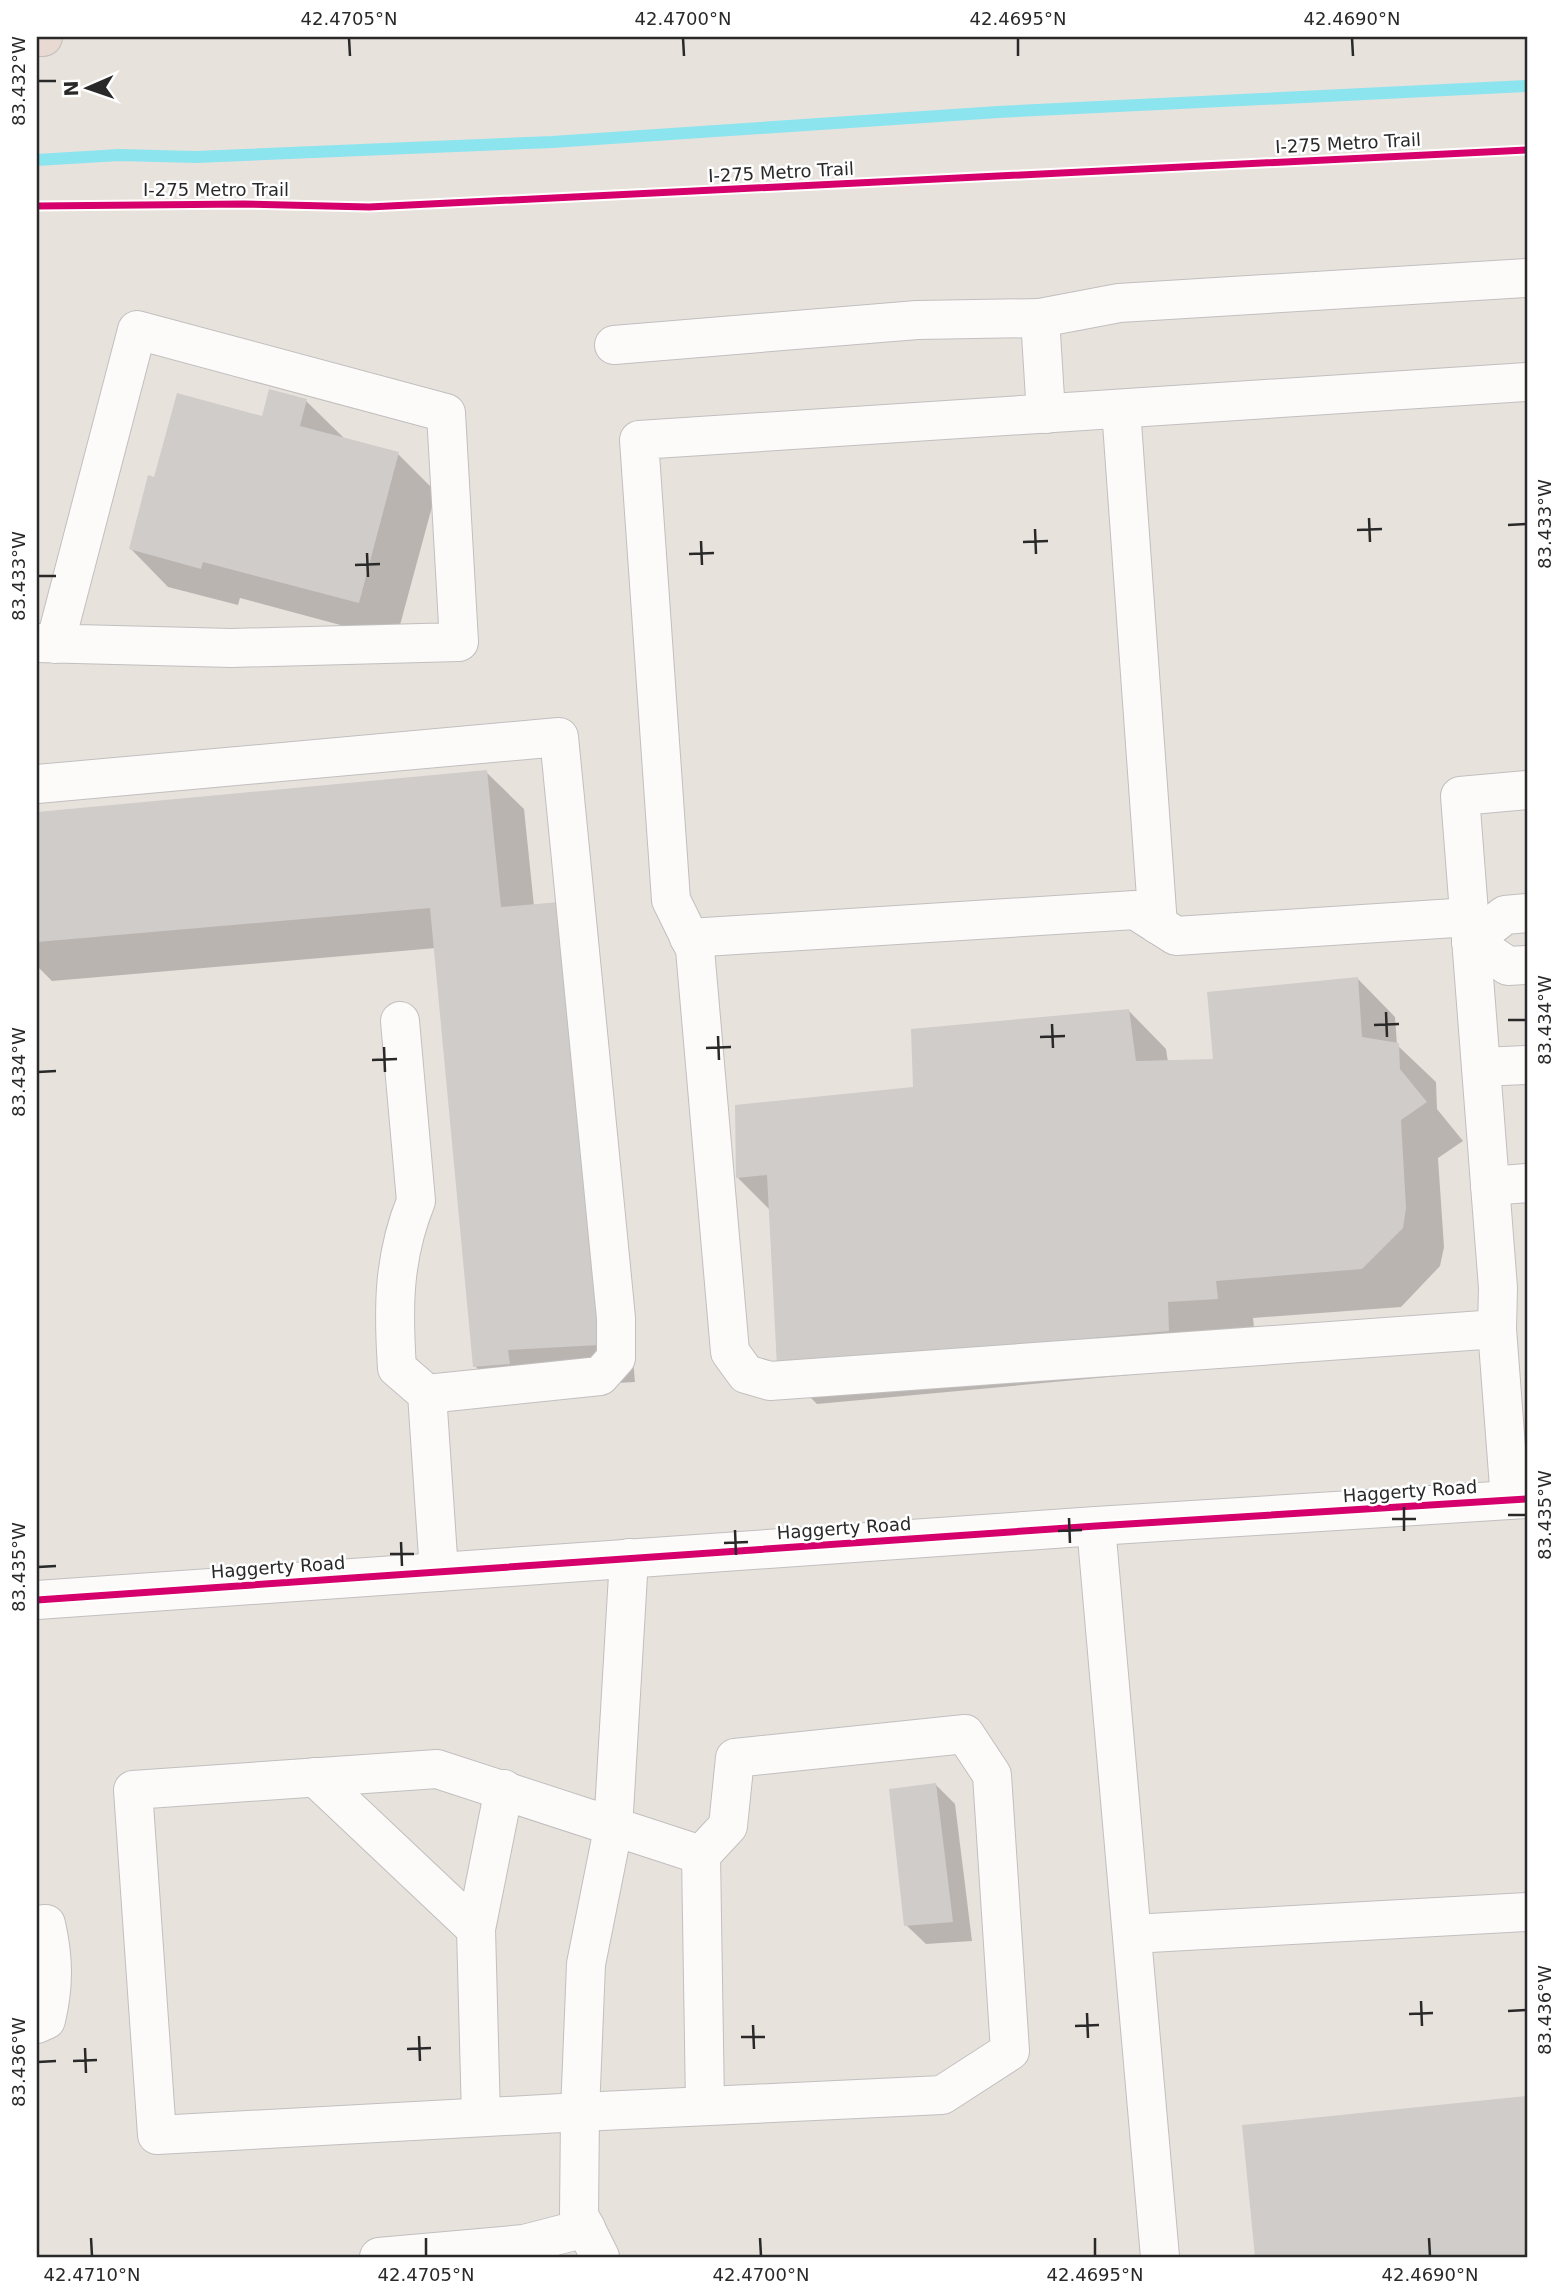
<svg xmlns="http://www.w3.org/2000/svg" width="1564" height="2294" font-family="'DejaVu Sans',sans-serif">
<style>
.shadow{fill:#0003}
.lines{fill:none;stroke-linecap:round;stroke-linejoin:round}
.stream{stroke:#8ce4ee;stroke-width:12}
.building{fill:#d0ccc9}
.minor-casing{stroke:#c1bfbf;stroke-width:40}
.highway-casing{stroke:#c0bebc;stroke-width:40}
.minor{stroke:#fcfbfa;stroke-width:38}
.highway{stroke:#e8d9d2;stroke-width:38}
.cycleway-casing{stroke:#fff;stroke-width:11}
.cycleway{stroke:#d6006c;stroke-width:7}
.ticks{fill:none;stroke:#292929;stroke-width:2.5}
.labels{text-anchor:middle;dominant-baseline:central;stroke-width:5;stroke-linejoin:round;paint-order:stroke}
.street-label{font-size:18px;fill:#292929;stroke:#fff}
.neatline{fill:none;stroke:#292929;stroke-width:2.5}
.ticks-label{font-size:18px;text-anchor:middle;fill:#292929}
</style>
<rect width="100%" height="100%" fill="#e8e2dd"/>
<g class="shadow">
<polygon points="306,401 344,438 398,454 436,492 396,640 240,598 238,605 168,587 131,549 155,479 263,418"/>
<polygon points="486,772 524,809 534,906 596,941 635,1382 545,1387 512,1404 475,1366 436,948 52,981 37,966 37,814"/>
<polygon points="1358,979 1395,1017 1397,1045 1436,1082 1437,1109 1463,1141 1438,1158 1444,1247 1440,1266 1401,1307 1253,1318 1255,1336 1206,1368 817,1404 779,1366 771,1211 738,1178 915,1088 1129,1011 1166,1049 1168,1062 1215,1060"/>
<polygon points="936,1785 955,1804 972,1941 926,1944 906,1925"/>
<polygon points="1527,2098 1527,2257 1257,2257 1244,2127"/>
</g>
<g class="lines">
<polyline class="stream" points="37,160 119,155 196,157 552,142 998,112 1527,86"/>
</g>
<g class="building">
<polygon points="269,389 307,399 300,426 399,452 359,603 203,562 201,569 129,549 148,475 154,477 177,393 262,416"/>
<polygon points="487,770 501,907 559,902 599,1345 508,1350 510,1364 473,1367 430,908 37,942 37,812"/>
<polygon points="1358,977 1362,1037 1399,1043 1400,1069 1427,1102 1401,1120 1406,1208 1403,1228 1362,1269 1216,1281 1218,1299 1168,1302 1169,1331 777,1367 767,1175 736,1178 735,1105 913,1087 911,1029 1129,1009 1136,1061 1213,1059 1207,992"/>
<polygon points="936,1783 953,1922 904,1926 889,1789"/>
<polygon points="1527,2096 1527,2257 1255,2257 1242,2125"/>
</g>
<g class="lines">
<defs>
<g id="minor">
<polyline points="614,345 917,320 1040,318"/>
<polyline points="1121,409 1158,925"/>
<polyline points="1046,414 1040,318 1119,303 1527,278"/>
<polyline points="37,643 232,648 459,642 446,413 137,330 55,644"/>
<polyline points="37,784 559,737 616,1318 616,1358 600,1376 427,1394"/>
<polyline points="689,938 1135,910 1176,936 1470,917"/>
<polyline points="1471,941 1505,915 1527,913"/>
<polyline points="1471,941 1508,966 1527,965"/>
<path d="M400,1021L416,1201C393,1258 393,1308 397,1368L427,1394L439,1572"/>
<polyline points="1481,1067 1527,1065"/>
<polyline points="1490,1186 1527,1183"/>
<polyline points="1497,1329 770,1381 746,1374 730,1352 695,949 671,900 639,440 1527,382"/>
<polyline points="1510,1500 1497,1329 1498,1288 1460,796 1527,790"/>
<polyline points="1096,1526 1160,2257"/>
<polyline points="37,1600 1096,1526 1527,1499"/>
<polyline points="315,1777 476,1929"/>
<polyline points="701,1855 705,2105"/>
<path d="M37,1925L46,1924C54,1959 54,1986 46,2020L37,2024"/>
<polyline points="1132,1934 1527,1912"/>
<polyline points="481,2117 476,1929 504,1789"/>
<polyline points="379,2257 524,2244 586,2228"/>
<polyline points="600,2257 579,2215 580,2112 942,2095 1010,2051 992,1775 965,1734 735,1758 728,1826 701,1855 437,1769 133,1790 157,2135 580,2112 586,1964 613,1829 629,1558"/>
</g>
<polyline id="highway" points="37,37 43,37"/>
</defs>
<use href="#minor" class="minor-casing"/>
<use href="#highway" class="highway-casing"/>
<use href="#minor" class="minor"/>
<use href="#highway" class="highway"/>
<defs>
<g id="cycleway">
<polyline points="37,206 244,204 369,207 1527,150"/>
<polyline points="37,1600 1096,1526 1527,1499"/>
</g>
</defs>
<use href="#cycleway" class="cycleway-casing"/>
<use href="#cycleway" class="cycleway"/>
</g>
<path class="ticks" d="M349,38L350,56M683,38L684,56M1018,38V56M1352,38L1353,56M38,81H56M1369,518L1370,542M1508,525L1526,524M1035,529L1036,554M1357,530L1382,529M701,541L702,565M1023,542L1048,541M367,553L368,577M689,554L714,553M355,565L380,564M38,576H56M1386,1012L1387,1037M1508,1020H1526M1052,1024L1053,1048M1374,1025L1399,1024M718,1036L719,1060M1040,1037L1065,1036M384,1047L385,1072M706,1048L731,1047M372,1060L397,1059M38,1072L56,1071M1404,1507V1531M1508,1515H1526M1069,1518L1070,1543M1392,1519H1416M735,1530L736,1555M1058,1531L1082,1530M401,1542L402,1566M724,1543L748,1542M390,1554H414M38,1567L56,1566M1421,2001L1422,2026M1508,2011L1526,2010M1087,2013L1088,2038M1409,2014L1433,2013M753,2025L754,2049M1075,2026L1099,2025M419,2036L420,2061M741,2037H765M85,2048L86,2073M407,2049L431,2048M73,2061L97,2060M38,2062L56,2061M91,2238L92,2256M426,2238V2256M760,2238L761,2256M1095,2238V2256M1429,2238L1430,2256"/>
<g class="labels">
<g class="street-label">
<text transform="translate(1348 143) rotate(-3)">I-275 Metro Trail</text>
<text transform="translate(781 172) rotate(-3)">I-275 Metro Trail</text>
<text x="216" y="189">I-275 Metro Trail</text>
<text transform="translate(1410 1491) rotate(-4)">Haggerty Road</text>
<text transform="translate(844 1528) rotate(-4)">Haggerty Road</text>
<text transform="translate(278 1567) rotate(-4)">Haggerty Road</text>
</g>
</g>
<rect width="1564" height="2294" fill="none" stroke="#ffffff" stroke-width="77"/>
<g transform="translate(88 88) rotate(268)" stroke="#ffffff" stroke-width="5" paint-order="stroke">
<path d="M0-5L12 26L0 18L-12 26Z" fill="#292929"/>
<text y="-10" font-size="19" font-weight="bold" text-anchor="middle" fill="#292929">N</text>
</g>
<rect x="38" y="38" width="1488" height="2218" class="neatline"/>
<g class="ticks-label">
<text x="349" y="25">42.4705°N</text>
<text x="683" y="25">42.4700°N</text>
<text x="1018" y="25">42.4695°N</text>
<text x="1352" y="25">42.4690°N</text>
<text transform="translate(19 81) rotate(-90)" y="6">83.432°W</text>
<text transform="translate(1545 524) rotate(-90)" y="6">83.433°W</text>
<text transform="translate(19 576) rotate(-90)" y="6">83.433°W</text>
<text transform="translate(1545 1020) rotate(-90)" y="6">83.434°W</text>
<text transform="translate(19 1072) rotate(-90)" y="6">83.434°W</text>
<text transform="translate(1545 1515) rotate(-90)" y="6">83.435°W</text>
<text transform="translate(19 1567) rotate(-90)" y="6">83.435°W</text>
<text transform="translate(1545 2010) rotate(-90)" y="6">83.436°W</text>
<text transform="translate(19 2062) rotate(-90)" y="6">83.436°W</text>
<text x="92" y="2281">42.4710°N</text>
<text x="426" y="2281">42.4705°N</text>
<text x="761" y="2281">42.4700°N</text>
<text x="1095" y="2281">42.4695°N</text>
<text x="1430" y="2281">42.4690°N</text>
</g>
</svg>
